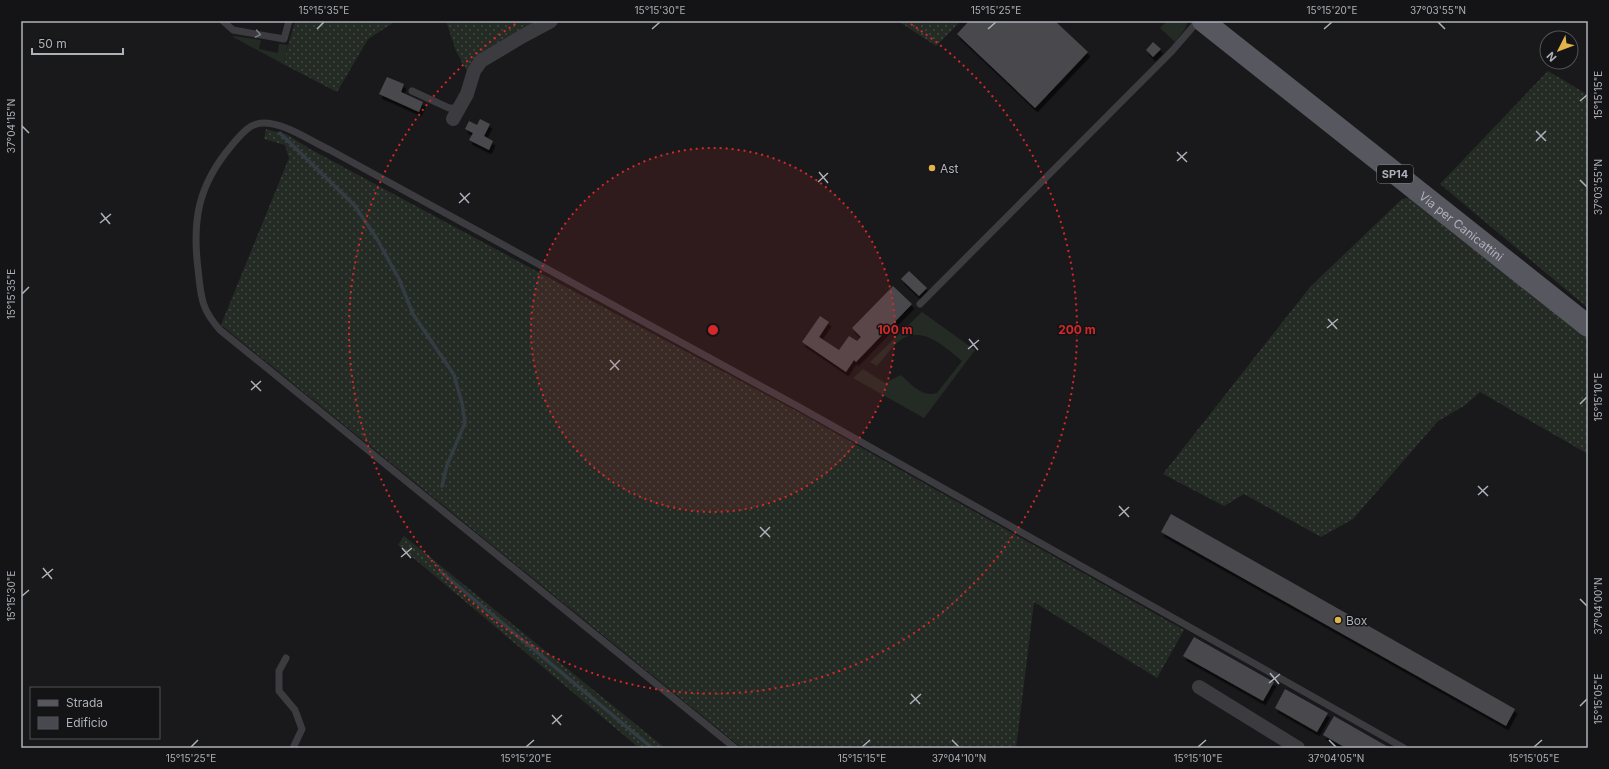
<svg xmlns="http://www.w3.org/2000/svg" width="1609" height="769" font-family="Inter,sans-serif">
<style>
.grass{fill:url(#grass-dots)}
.garden{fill:#242b25}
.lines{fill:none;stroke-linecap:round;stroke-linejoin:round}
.stream{stroke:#343c43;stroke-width:3.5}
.building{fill:#48494e;filter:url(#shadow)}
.service{stroke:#3b3b40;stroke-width:7}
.minor{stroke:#3b3b40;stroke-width:14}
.primary{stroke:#57585f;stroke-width:22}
.oneway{stroke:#7a7c83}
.ticks{fill:none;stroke:#adb1ba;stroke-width:1.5}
.ring{fill:none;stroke:#d62828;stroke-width:2;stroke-dasharray:2 4}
.poi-dot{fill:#e2b34a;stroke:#141416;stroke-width:1.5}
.labels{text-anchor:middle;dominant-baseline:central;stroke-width:3;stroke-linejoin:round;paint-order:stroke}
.shield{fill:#141416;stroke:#7f8289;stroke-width:1}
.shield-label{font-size:11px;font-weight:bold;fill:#adb1ba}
.poi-label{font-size:12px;fill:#adb1ba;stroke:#141416;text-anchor:start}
.street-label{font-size:12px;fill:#adb1ba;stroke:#141416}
.centre{fill:#d62828;stroke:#141416;stroke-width:2}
.ring-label{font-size:12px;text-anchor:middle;font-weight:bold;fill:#d62828;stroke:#141416;stroke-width:3;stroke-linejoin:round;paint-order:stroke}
.neatline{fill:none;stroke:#adb1ba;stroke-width:1.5}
.ticks-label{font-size:10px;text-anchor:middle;fill:#adb1ba}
</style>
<defs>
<pattern id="grass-dots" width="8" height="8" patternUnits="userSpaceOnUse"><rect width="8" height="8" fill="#242b25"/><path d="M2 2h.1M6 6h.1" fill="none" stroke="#414743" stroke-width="1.8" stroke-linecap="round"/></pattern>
<filter id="shadow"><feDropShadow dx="2.5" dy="4.5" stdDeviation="0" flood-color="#0009"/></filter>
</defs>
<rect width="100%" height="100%" fill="#19191b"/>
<g class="grass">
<polygon points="295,21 396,21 368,39 337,92 283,64"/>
<polygon points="446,21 539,21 468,73 456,51"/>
<polygon points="898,21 961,21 936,46"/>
<polygon points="1548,71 1588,95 1588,308 1440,184"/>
<polygon points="266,129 288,135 310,149 800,413 1184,630 1157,678 1034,602 1016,748 742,748 221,325 289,158 285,145 264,139"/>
<polygon points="1410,198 1588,338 1588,454 1480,392 1464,406 1438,421 1353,519 1321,537 1244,494 1224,506 1163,474 1310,287 1402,199"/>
<polygon points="404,536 665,748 639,748 398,545"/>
</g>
<g class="garden">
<polygon points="1167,21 1186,21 1187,24 1185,29 1175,42 1160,28"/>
<polygon points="234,36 261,40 259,49 278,53 279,44 288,45 283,64 233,37"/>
<path d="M922,312L975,350L924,418L853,378L863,369L885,383L901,375C911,384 922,398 937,393L962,361C946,348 921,323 899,341C891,348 884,358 877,366L870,362Z"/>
</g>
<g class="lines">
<g class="stream">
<polyline points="280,133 355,206 377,239 399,279 413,314 454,375 462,403 465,423 447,465 442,486"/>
<polyline points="441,572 652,748"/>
</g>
</g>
<g class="building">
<polygon points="969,21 1055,21 1088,52 1035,108 957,34"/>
<polygon points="1153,42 1161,49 1153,57 1146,50"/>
<polygon points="387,77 404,84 401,92 423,102 419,112 379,94"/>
<polygon points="480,119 490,124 484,136 493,141 489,150 469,140 473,133 465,129 469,121 477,125"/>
<polygon points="909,271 927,288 919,296 901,279"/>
<polygon points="893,286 912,304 856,362 854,360 846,372 802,342 820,316 829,322 819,337 839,350 849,336 857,341 861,337 852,328"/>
<polygon points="1171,514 1515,709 1506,726 1161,532"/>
<polygon points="1194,637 1274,682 1263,701 1183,656"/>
<polygon points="1285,689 1328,713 1317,732 1275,708"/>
<polygon points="1334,716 1390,748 1346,748 1323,735"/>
</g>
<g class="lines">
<g class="service">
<polyline points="223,21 233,30 284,39 289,21"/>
<polyline points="412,91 449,108 459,108"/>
<polyline points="920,304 1172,51 1198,21"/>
<polyline points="286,658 279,671 279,691 295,710 302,729 293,748"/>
<path d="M735,748L220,330C201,309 201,297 198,269C192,220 198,185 232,145C240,136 249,123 263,123C286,123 310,141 330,150L801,408L1404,748"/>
</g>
<g class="minor">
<polyline points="453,119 467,94 474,71 481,61 523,36 551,21"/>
<polyline points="1199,687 1298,748"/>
</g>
<path class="primary" id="s1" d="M1203,21L1588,326"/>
</g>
<defs><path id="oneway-chevron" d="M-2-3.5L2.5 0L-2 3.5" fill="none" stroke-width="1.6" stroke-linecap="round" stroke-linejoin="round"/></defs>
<use class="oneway" href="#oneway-chevron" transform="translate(258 34) rotate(10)"/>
<path class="ticks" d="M1438,22L1445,29M317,29L324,22M652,29L660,22M988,29L996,22M1324,29L1332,22M1580,101L1587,95M22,126L29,133M1536,131L1546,141M1536,141L1546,131M1177,152L1187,162M1177,161L1187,152M819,172L828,183M1580,180L1587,187M818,182L828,173M460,193L469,203M459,203L470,193M101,213L110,224M100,223L111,214M22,294L29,287M1328,319L1337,329M1327,328L1338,319M969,339L978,350M968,349L979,340M610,360L619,370M610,370L620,360M251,381L261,391M251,390L261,381M1580,404L1587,397M1478,486L1488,496M1478,495L1488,486M1119,506L1129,517M1119,516L1129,507M760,527L770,537M760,537L770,527M402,548L411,558M401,557L412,548M43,568L52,579M42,578L53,569M22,596L29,590M1580,599L1587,606M1270,673L1279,684M1269,683L1280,674M911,694L920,704M910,704L921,694M1580,706L1587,699M552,715L561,725M552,724L562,715M952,740L959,747M1329,740L1336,747M191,747L198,740M526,747L534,740M862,747L870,740M1198,747L1206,740M1534,747L1542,740"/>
<circle cx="713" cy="330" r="182" fill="#d62828" fill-opacity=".12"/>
<g class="ring">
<circle cx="713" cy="330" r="182"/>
<path d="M906 21A364 364 0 1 1 520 21"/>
</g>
<g class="poi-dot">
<circle cx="932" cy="168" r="4"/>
<circle cx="1338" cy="620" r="4"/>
</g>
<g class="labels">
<rect class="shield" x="1377" y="165" width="36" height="18" rx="3"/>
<g class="shield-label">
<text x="1395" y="174">SP14</text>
</g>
<g class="poi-label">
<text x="940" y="168">Ast</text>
<text x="1346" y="620">Box</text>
</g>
<g class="street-label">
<text stroke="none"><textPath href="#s1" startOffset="330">Via per Canicattini</textPath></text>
</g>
</g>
<circle cx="713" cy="330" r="6" class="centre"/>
<g class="ring-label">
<text x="895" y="334">100 m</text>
<text x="1077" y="334">200 m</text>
</g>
<rect width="1609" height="769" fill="none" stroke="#141416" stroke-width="44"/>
<rect x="30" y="687" width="130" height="52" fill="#141416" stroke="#515358"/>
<rect x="38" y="700" width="20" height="6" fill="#57585f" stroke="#515358"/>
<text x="66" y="707" font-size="12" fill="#adb1ba">Strada</text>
<rect x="38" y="717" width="20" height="12" fill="#48494e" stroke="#515358"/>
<text x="66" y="727" font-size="12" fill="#adb1ba">Edificio</text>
<g transform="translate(1559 50) rotate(228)"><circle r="19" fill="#141416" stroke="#515358"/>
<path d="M0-3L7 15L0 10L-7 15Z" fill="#e2b34a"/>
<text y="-6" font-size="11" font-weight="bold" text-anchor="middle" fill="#adb1ba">N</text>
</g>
<path d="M32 48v6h91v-6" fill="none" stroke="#adb1ba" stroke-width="2"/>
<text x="38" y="48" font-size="12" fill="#adb1ba" stroke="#141416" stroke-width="3" paint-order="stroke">50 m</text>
<rect x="22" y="22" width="1565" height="725" class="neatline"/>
<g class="ticks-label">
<text x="324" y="14">15°15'35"E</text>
<text x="660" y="14">15°15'30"E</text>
<text x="996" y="14">15°15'25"E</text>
<text x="1332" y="14">15°15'20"E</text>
<text x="1438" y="14">37°03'55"N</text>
<text transform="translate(1598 95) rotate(-90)" y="4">15°15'15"E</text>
<text transform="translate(11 126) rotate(-90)" y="4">37°04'15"N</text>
<text transform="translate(1598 187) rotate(-90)" y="4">37°03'55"N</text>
<text transform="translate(11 294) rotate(-90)" y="4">15°15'35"E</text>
<text transform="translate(1598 397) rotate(-90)" y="4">15°15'10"E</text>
<text transform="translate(11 596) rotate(-90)" y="4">15°15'30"E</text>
<text transform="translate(1598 606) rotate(-90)" y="4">37°04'00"N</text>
<text transform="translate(1598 699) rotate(-90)" y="4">15°15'05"E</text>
<text x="191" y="762">15°15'25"E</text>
<text x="526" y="762">15°15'20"E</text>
<text x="862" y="762">15°15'15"E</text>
<text x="959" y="762">37°04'10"N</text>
<text x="1198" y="762">15°15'10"E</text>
<text x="1336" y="762">37°04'05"N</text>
<text x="1534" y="762">15°15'05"E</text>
</g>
</svg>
